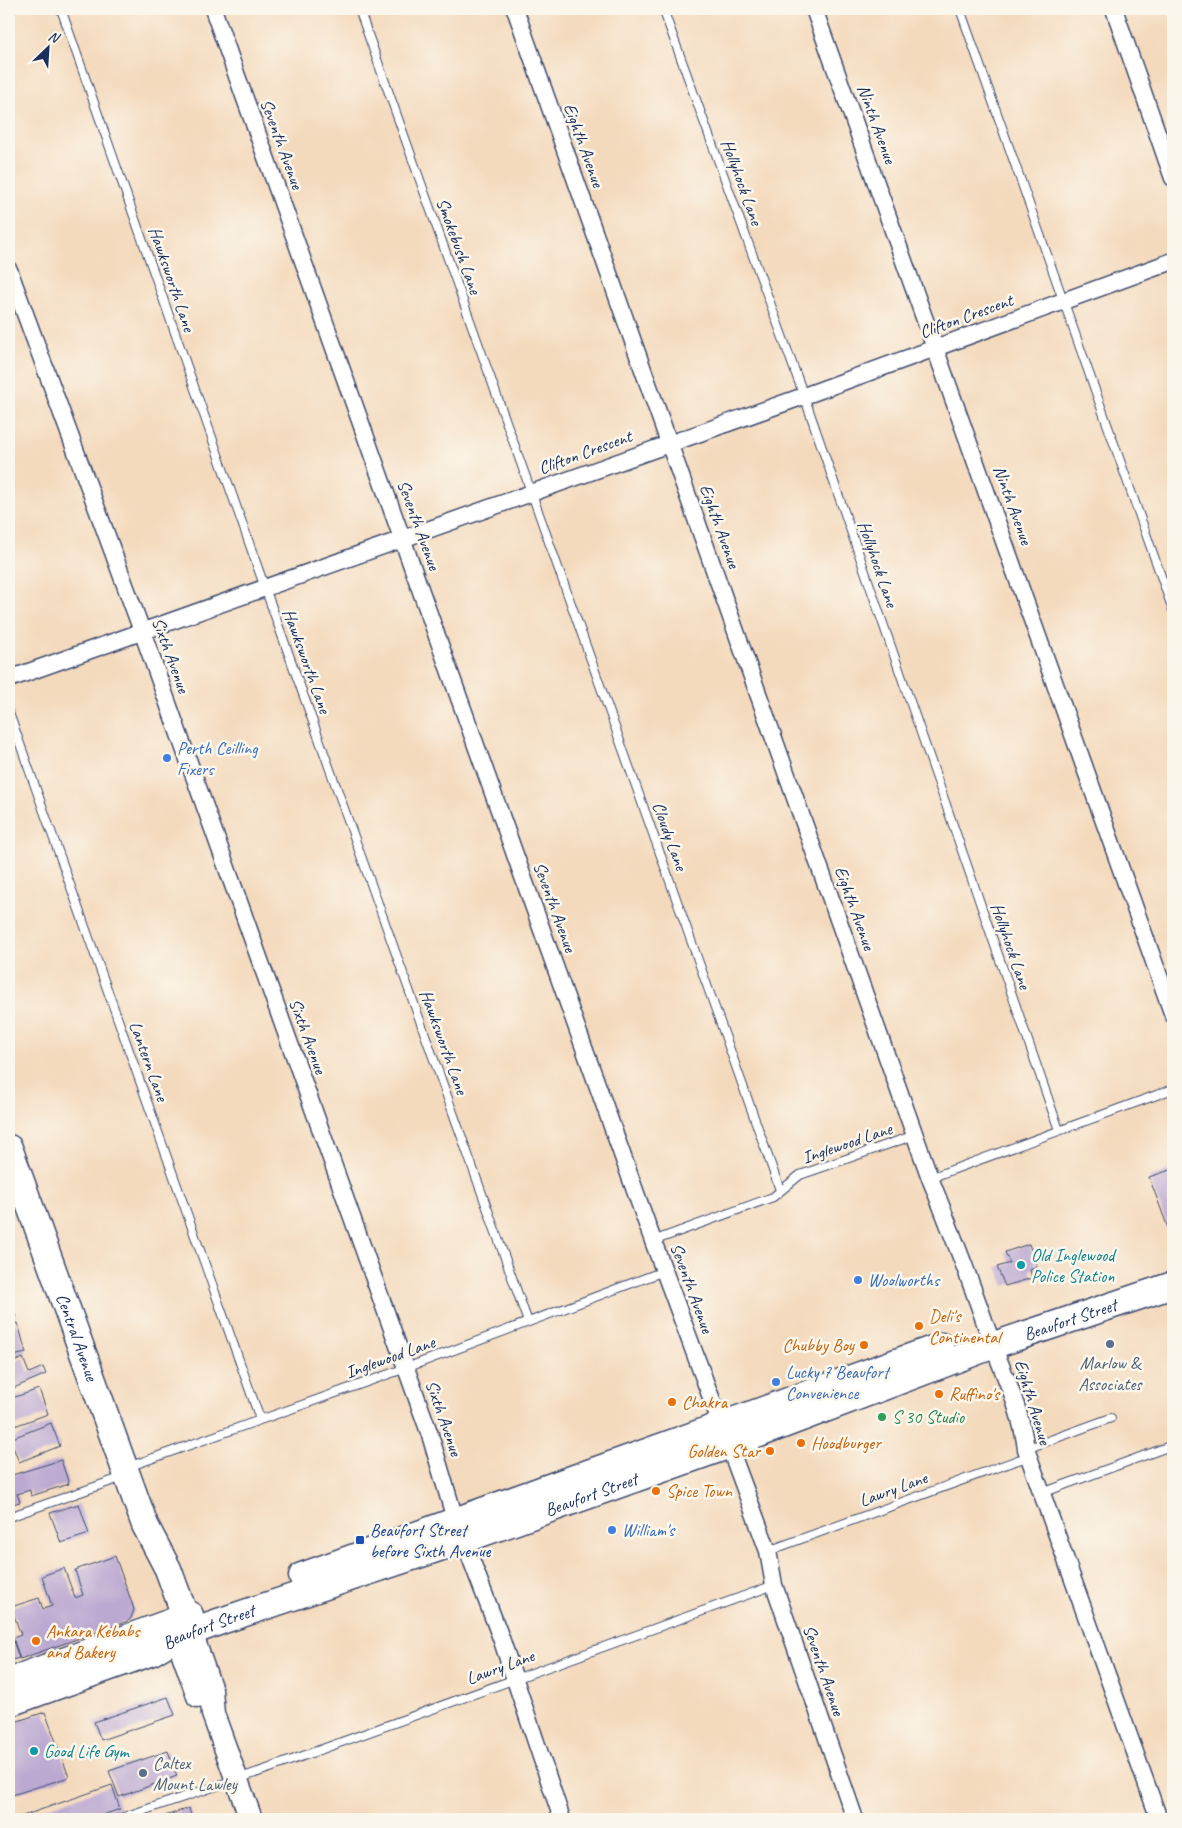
<svg xmlns="http://www.w3.org/2000/svg" width="1182" height="1828" font-family="Caveat,sans-serif">
<style>
.building{fill:#bca9d2}
.lines{fill:none;stroke-linecap:round;stroke-linejoin:round}
.service-casing{stroke:#3c496c;stroke-width:10}
.minor-casing{stroke:#3c496c;stroke-width:19}
.secondary-casing{stroke:#3c496c;stroke-width:25}
.primary-casing{stroke:#3c496c;stroke-width:29}
.service{stroke:#fff;stroke-width:8}
.minor{stroke:#fff;stroke-width:16}
.secondary{stroke:#fff;stroke-width:22}
.primary{stroke:#fff;stroke-width:26}
.shop-dot{fill:#3f7fe0;stroke:#fbf7ec;stroke-width:2}
.culture-dot{fill:#0f9aa8;stroke:#fbf7ec;stroke-width:2}
.food-dot{fill:#e8710a;stroke:#fbf7ec;stroke-width:2}
.service-dot{fill:#5c6f8a;stroke:#fbf7ec;stroke-width:2}
.leisure-dot{fill:#2e9e5b;stroke:#fbf7ec;stroke-width:2}
.transit-dot{fill:#1a4fb4;stroke:#fbf7ec;stroke-width:2}
.labels{text-anchor:middle;dominant-baseline:central;stroke-width:5;stroke-linejoin:round;paint-order:stroke}
.street-label{font-size:18px;fill:#1b2f5e;stroke:#fbf7ec}
.shop-label{font-size:18px;fill:#366cbe;stroke:#fbf7ec;text-anchor:start}
.culture-label{font-size:18px;fill:#0d838f;stroke:#fbf7ec;text-anchor:start}
.food-label{font-size:18px;fill:#c56008;stroke:#fbf7ec;text-anchor:start}
.service-label{font-size:18px;fill:#4e5e75;stroke:#fbf7ec}
.leisure-label{font-size:18px;fill:#27864d;stroke:#fbf7ec;text-anchor:start}
.transit-label{font-size:18px;fill:#164399;stroke:#fbf7ec;text-anchor:start}
</style>
<rect width="100%" height="100%" fill="#fbf7ec"/>
<filter id="ink" filterUnits="userSpaceOnUse"><feTurbulence type="fractalNoise" baseFrequency=".02" numOctaves="2"/><feDisplacementMap in="SourceGraphic" scale="10" xChannelSelector="R" yChannelSelector="G"/><feConvolveMatrix kernelMatrix="1 2 1 2 8 2 1 2 1" color-interpolation-filters="sRGB"/></filter>
<filter id="wash" filterUnits="userSpaceOnUse"><feTurbulence type="fractalNoise" baseFrequency=".0096" numOctaves="4" result="noise"/><feDisplacementMap in="SourceGraphic" scale="20" xChannelSelector="R" yChannelSelector="G"/><feGaussianBlur stdDeviation="1.12" result="paint"/><feColorMatrix in="noise" values="0 0 0 0 0 0 0 0 0 0 0 0 0 0 0 0 0 1.4 0 .05"/><feComposite in="paint" operator="in"/></filter>
<g filter="url(#wash)">
<rect width="100%" height="100%" fill="#f4dabd"/>
<g id="blocks">
<g class="building">
<polygon points="1173,1169 1173,1235 1171,1236 1149,1177"/>
<polygon points="1029,1244 1037,1267 1030,1270 1032,1278 1005,1286 997,1267 1010,1263 1005,1252"/>
<polygon points="9,1300 16,1317 9,1320"/>
<polygon points="18,1323 26,1353 9,1357 9,1326"/>
<polygon points="23,1358 29,1373 43,1367 46,1374 9,1390 9,1364"/>
<polygon points="39,1389 48,1414 9,1428 9,1399"/>
<polygon points="51,1423 60,1446 19,1462 10,1439"/>
<polygon points="61,1460 69,1484 31,1496 30,1490 17,1494 20,1502 9,1505 9,1476"/>
<polygon points="79,1504 89,1534 61,1543 50,1513"/>
<polygon points="115,1556 132,1603 134,1610 131,1618 128,1621 20,1659 13,1638 21,1635 11,1607 39,1598 43,1609 52,1606 42,1576 64,1568 75,1598 83,1595 75,1570"/>
<polygon points="9,1629 19,1658 9,1661"/>
<polygon points="168,1697 175,1715 101,1740 94,1722"/>
<polygon points="45,1712 69,1777 9,1796 9,1724"/>
<polygon points="168,1751 177,1776 119,1797 109,1771"/>
<polygon points="112,1785 120,1809 91,1819 14,1819"/>
<polygon points="189,1808 192,1819 156,1819"/>
</g>
</g>
</g>
<g filter="url(#ink)">
<use href="#blocks" fill-opacity="0" stroke="#3c496c" stroke-width="1"/>
<g class="lines">
<defs>
<g id="service">
<polyline points="61,9 265,588 528,1322"/>
<polyline points="359,9 780,1190"/>
<polyline points="663,9 804,396 1059,1130"/>
<polyline points="960,9 1173,610"/>
<polyline points="9,713 260,1419"/>
<polyline points="930,1178 1173,1089"/>
<polyline points="653,1241 773,1197 800,1175 915,1135"/>
<polyline points="1026,1449 1111,1418"/>
<polyline points="128,1467 406,1368 664,1271"/>
<polyline points="1042,1493 1173,1445"/>
<polyline points="9,1517 123,1477"/>
<polyline points="768,1551 1029,1456"/>
<polyline points="118,1819 270,1768 774,1585"/>
</g>
<g id="minor">
<polyline points="213,9 653,1241 768,1551 774,1585 855,1819"/>
<path d="M515,9L930,1178C950,1228 970,1278 987,1329C1001,1369 1021,1407 1026,1449L1159,1819"/>
<polyline points="814,9 1173,1015"/>
<polyline points="1114,9 1173,178"/>
<polyline points="9,270 142,631 430,1435 453,1512 501,1638 562,1819"/>
<polyline points="9,679 804,396 1173,261"/>
</g>
<g id="secondary">
<polyline points="191,1632 211,1690 213,1714 251,1819"/>
<polyline points="177,1637 198,1696"/>
</g>
<g id="primary">
<path id="s1" d="M9,1148L145,1525L168,1569L191,1632"/>
<polyline points="302,1576 941,1346"/>
<polyline points="9,1681 190,1615"/>
<path id="s2" d="M9,1703L152,1652L177,1637L221,1621L463,1540L730,1445L994,1345L1173,1285"/>
</g>
</defs>
<use href="#service" class="service-casing"/>
<use href="#minor" class="minor-casing"/>
<use href="#secondary" class="secondary-casing"/>
<use href="#primary" class="primary-casing"/>
<use href="#service" class="service"/>
<use href="#minor" class="minor"/>
<use href="#secondary" class="secondary"/>
<use href="#primary" class="primary"/>
</g>
</g>
<g class="shop-dot">
<circle cx="167" cy="758" r="5"/>
<circle cx="858" cy="1280" r="5"/>
<circle cx="776" cy="1382" r="5"/>
<circle cx="612" cy="1530" r="5"/>
</g>
<g class="culture-dot">
<circle cx="1021" cy="1265" r="5"/>
<circle cx="34" cy="1751" r="5"/>
</g>
<g class="food-dot">
<circle cx="919" cy="1326" r="5"/>
<circle cx="864" cy="1345" r="5"/>
<circle cx="939" cy="1394" r="5"/>
<circle cx="672" cy="1402" r="5"/>
<circle cx="801" cy="1443" r="5"/>
<circle cx="770" cy="1451" r="5"/>
<circle cx="656" cy="1491" r="5"/>
<circle cx="36" cy="1641" r="5"/>
</g>
<g class="service-dot">
<circle cx="1110" cy="1344" r="5"/>
<circle cx="143" cy="1773" r="5"/>
</g>
<circle class="leisure-dot" cx="882" cy="1417" r="5"/>
<rect class="transit-dot" x="355" y="1535" width="10" height="10" rx="2.5"/>
<g class="labels">
<g class="street-label">
<text transform="translate(877 124) rotate(70)">Ninth Avenue</text>
<text transform="translate(282 144) rotate(70)">Seventh Avenue</text>
<text transform="translate(584 145) rotate(70)">Eighth Avenue</text>
<text transform="translate(742 182) rotate(70)">Hollyhock Lane</text>
<text transform="translate(459 246) rotate(70)">Smokebush Lane</text>
<text transform="translate(172 279) rotate(71)">Hawksworth Lane</text>
<text transform="translate(966 316) rotate(-20)">Clifton Crescent</text>
<text transform="translate(585 452) rotate(-20)">Clifton Crescent</text>
<text transform="translate(1013 505) rotate(70)">Ninth Avenue</text>
<text transform="translate(419 525) rotate(70)">Seventh Avenue</text>
<text transform="translate(720 526) rotate(70)">Eighth Avenue</text>
<text transform="translate(878 564) rotate(71)">Hollyhock Lane</text>
<text transform="translate(171 655) rotate(70)">Sixth Avenue</text>
<text transform="translate(307 661) rotate(70)">Hawksworth Lane</text>
<text transform="translate(670 836) rotate(70)">Cloudy Lane</text>
<text transform="translate(555 907) rotate(70)">Seventh Avenue</text>
<text transform="translate(855 908) rotate(70)">Eighth Avenue</text>
<text transform="translate(1011 946) rotate(71)">Hollyhock Lane</text>
<text transform="translate(308 1036) rotate(70)">Sixth Avenue</text>
<text transform="translate(444 1042) rotate(70)">Hawksworth Lane</text>
<text transform="translate(149 1061) rotate(70)">Lantern Lane</text>
<text transform="translate(847 1143) rotate(-19)">Inglewood Lane</text>
<text transform="translate(692 1288) rotate(70)">Seventh Avenue</text>
<text stroke="none"><textPath href="#s2" startOffset="1129">Beaufort Street</textPath></text>
<text stroke="none"><textPath href="#s1" startOffset="201">Central Avenue</textPath></text>
<text transform="translate(390 1357) rotate(-20)">Inglewood Lane</text>
<text transform="translate(1033 1402) rotate(73)">Eighth Avenue</text>
<text transform="translate(444 1418) rotate(71)">Sixth Avenue</text>
<text transform="translate(893 1489) rotate(-20)">Lawry Lane</text>
<text stroke="none"><textPath href="#s2" startOffset="619">Beaufort Street</textPath></text>
<text stroke="none"><textPath href="#s2" startOffset="214">Beaufort Street</textPath></text>
<text transform="translate(500 1667) rotate(-20)">Lawry Lane</text>
<text transform="translate(824 1670) rotate(71)">Seventh Avenue</text>
</g>
<g class="shop-label">
<text x="177" y="748">Perth Ceilling<tspan x="177" dy="21">Fixers</tspan></text>
<text x="868" y="1280">Woolworths</text>
<text x="786" y="1372">Lucky 7 Beaufort<tspan x="786" dy="21">Convenience</tspan></text>
<text x="622" y="1530">William's</text>
</g>
<g class="culture-label">
<text x="1031" y="1255">Old Inglewood<tspan x="1031" dy="21">Police Station</tspan></text>
<text x="44" y="1751">Good Life Gym</text>
</g>
<g class="food-label">
<text x="929" y="1316">Deli's<tspan x="929" dy="21">Continental</tspan></text>
<text x="854" y="1345" text-anchor="end">Chubby Boy</text>
<text x="949" y="1394">Ruffino's</text>
<text x="682" y="1402">Chakra</text>
<text x="811" y="1443">Hoodburger</text>
<text x="760" y="1451" text-anchor="end">Golden Star</text>
<text x="666" y="1491">Spice Town</text>
<text x="46" y="1631">Ankara Kebabs<tspan x="46" dy="21">and Bakery</tspan></text>
</g>
<g class="service-label">
<text x="1110" y="1363">Marlow &amp;<tspan x="1110" dy="21">Associates</tspan></text>
<text x="153" y="1763" text-anchor="start">Caltex<tspan x="153" dy="21">Mount Lawley</tspan></text>
</g>
<g class="leisure-label">
<text x="892" y="1417">S 30 Studio</text>
</g>
<g class="transit-label">
<text x="370" y="1530">Beaufort Street<tspan x="370" dy="21">before Sixth Avenue</tspan></text>
</g>
</g>
<rect width="1182" height="1828" fill="none" stroke="#fbf7ec" stroke-width="30"/>
<g transform="translate(48 48) rotate(25)" stroke="#fbf7ec" stroke-width="4" paint-order="stroke">
<path d="M0-4L9 19L0 12L-9 19Z" fill="#1b2f5e"/>
<text y="-8" font-size="14" font-weight="bold" text-anchor="middle" fill="#1b2f5e">N</text>
</g>
</svg>
